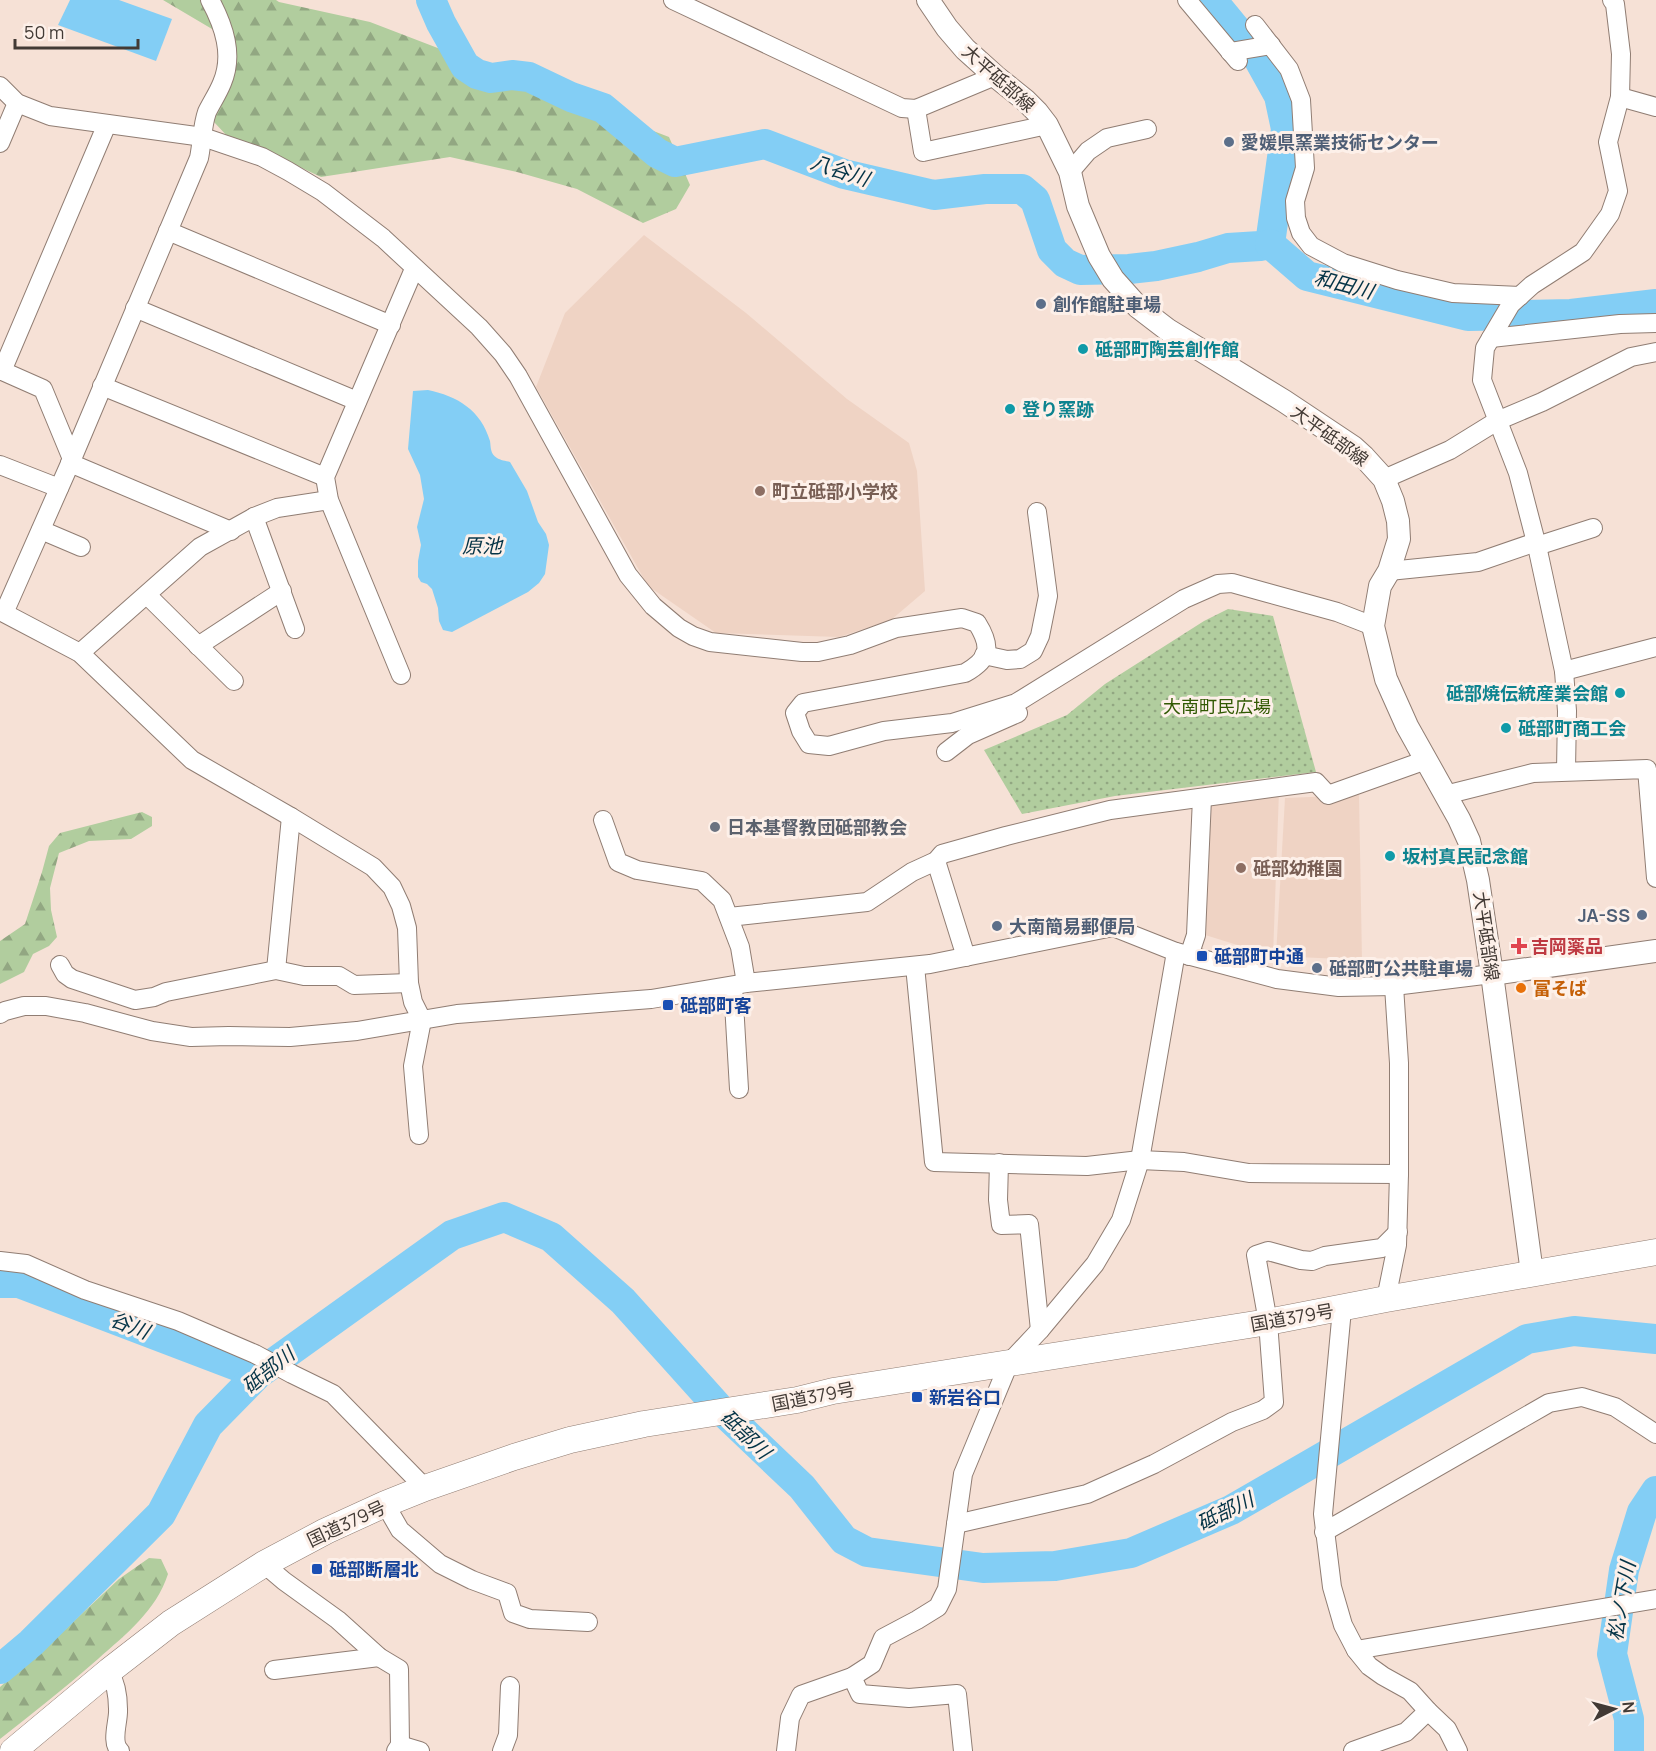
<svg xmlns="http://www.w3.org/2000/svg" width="1656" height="1751" font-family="Manrope,'Noto Sans JP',sans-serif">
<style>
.built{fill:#efd3c4}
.forest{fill:url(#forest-firs)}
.park{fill:url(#park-dots)}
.water{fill:#83cef5}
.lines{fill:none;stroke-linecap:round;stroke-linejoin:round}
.river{stroke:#83cef5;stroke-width:30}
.minor-casing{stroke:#907d73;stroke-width:20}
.major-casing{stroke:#907d73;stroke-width:24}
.highway-casing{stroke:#907d73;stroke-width:27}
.minor{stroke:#fff;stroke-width:18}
.major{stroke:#fff;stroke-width:22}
.highway{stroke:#fff;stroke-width:26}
.service-dot{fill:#5c6f8a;stroke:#fdf0e9;stroke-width:2}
.culture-dot{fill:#0f9aa8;stroke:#fdf0e9;stroke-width:2}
.education-dot{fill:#8d6e63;stroke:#fdf0e9;stroke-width:2}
.worship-dot{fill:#6b7280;stroke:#fdf0e9;stroke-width:2}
.health-dot{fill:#e0444e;stroke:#fdf0e9;stroke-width:2}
.transit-dot{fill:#1a4fb4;stroke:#fdf0e9;stroke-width:2}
.food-dot{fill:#e8710a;stroke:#fdf0e9;stroke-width:2}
.labels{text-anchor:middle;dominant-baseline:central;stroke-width:6;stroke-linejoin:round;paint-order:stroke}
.street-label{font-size:18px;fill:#423a35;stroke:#fdf0e9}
.service-label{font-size:18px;font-weight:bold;fill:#4e5e75;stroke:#fdf0e9;text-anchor:start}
.culture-label{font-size:18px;font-weight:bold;fill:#0d838f;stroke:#fdf0e9;text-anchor:start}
.education-label{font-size:18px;font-weight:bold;fill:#785e54;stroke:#fdf0e9;text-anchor:start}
.park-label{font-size:18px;fill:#315903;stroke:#fdf0e9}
.worship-label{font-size:18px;font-weight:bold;fill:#5b616d;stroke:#fdf0e9;text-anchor:start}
.health-label{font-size:18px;font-weight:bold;fill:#be3a42;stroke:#fdf0e9;text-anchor:start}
.transit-label{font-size:18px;font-weight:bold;fill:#164399;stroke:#fdf0e9;text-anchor:start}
.food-label{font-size:18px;font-weight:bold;fill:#c56008;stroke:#fdf0e9;text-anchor:start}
.water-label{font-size:20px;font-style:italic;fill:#043346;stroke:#fdf0e9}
</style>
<defs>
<pattern id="forest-firs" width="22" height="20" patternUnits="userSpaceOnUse" patternTransform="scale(1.5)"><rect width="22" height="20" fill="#b1cd9e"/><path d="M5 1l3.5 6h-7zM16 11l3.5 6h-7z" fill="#92a782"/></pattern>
<pattern id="park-dots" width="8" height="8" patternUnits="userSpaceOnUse" patternTransform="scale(1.5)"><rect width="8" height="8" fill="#b1cd9e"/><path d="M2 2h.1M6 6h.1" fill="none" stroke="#92a782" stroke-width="1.8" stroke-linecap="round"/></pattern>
</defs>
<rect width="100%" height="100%" fill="#f6e1d6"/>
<g class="built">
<polygon points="644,235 746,313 847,399 909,443 917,471 925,591 891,620 839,637 716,633 648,586 536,387 565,313"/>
<polygon points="1279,791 1273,956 1202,934 1207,802"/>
<polygon points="1359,795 1362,960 1276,956 1285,798"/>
</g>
<g class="forest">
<polygon points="163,0 276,0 279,2 370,22 669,137 690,185 676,209 643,223 577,189 517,172 450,157 321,177 251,144 228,137 214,122 234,42"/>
<polygon points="142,812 152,817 152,826 131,839 89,841 59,853 50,888 51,910 57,937 49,946 33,954 24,972 0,984 0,941 25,924 42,872 49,846 60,833"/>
<path d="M149,1558L161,1559L168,1574C156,1611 126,1634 98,1659C66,1687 33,1713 0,1739V1687L58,1636L119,1579Z"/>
</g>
<polygon class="park" points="1228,609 1273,616 1316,772 1115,796 1022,814 984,750 1067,715 1105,684 1204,621"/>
<g class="water">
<polygon points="70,0 119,0 172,19 156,61 58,25"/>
<path d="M428,390C457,396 481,410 490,441C491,447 490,454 497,458C500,460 506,461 510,462L527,491L538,522L546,534L549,545L545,574L539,583L528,592L452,632L443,630L439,621L438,608L432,589L427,584L421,582L418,577V561L421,545L417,527L424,499L420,475L408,449L413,391Z"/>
</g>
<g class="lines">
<g class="river">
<polyline points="431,0 441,23 465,66 477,74 491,78 512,75 529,77 571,97 603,108 657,153 675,162 765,144 844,174 934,195 985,189 1022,189 1035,200 1052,250 1065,263 1080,270 1129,269 1156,266 1198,257 1228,248 1260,246 1270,244"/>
<polyline points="1212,0 1254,51 1279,96 1286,129 1270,244"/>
<polyline points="1270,244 1307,276 1468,316 1571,314 1656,304"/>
<polyline points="0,1283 19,1283 258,1374"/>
<polyline points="0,1669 31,1643 161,1514 208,1425 258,1374 452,1235 504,1217 551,1237 623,1301 720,1409 802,1487 844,1540 867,1552 983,1568 1055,1566 1131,1553 1231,1510 1527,1339 1574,1331 1656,1339"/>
<polyline points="1629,1751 1629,1719 1612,1654 1624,1570 1642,1512 1656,1491"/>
</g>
<defs>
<g id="minor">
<path d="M210,0C224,26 234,55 222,83C218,93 212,102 207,112C202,126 202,144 199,158L72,459L4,613L80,653L192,760L291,817L373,867L392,887L401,906L407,928L409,983L413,1002L422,1020L413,1066L419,1135"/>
<polyline points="673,0 902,108 916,109 995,76"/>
<polyline points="1187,0 1238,61"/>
<polyline points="1255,25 1289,69 1301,100 1305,168 1295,201 1296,218 1301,233 1311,246 1343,263 1397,280 1453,293 1520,296"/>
<polyline points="1230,52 1271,45"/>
<path d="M0,86L17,103L50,116L203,137L262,157L288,171L323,192L383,238L479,327L503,354L518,376L628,575L653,606L679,628L693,636L710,642L802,652H818L850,645L896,628L962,618L977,623C992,647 990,659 965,673L803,703L795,713L801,731L809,744L829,746L884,731L952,723L1016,703L1184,599L1218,584L1232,583L1268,593L1337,612L1373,626"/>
<polyline points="1620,97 1656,107"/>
<polyline points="916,109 923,152 1047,125"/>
<polyline points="0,143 17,103"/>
<polyline points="1070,172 1088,151 1107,138 1147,129"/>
<polyline points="168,231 391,325"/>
<polyline points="135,308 357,401"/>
<polyline points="1491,338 1620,324 1656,323"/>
<polyline points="0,370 43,389 72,459"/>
<polyline points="2,371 107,124"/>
<polyline points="102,386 325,477"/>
<polyline points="70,463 231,531"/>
<polyline points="0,465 59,488"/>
<polyline points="1384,479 1450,450 1497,421 1542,402 1631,357 1656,352"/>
<polyline points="254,517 295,629"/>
<polyline points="41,530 81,547"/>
<polyline points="1537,546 1593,528"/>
<polyline points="1389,571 1478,562 1536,542"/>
<polyline points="147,595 234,681"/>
<polyline points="198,646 282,591"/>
<polyline points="80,653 200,547 254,517 277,508 329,500"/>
<polyline points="984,655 1007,660 1020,659 1033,651 1040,636 1048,596 1037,512"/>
<polyline points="1564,671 1656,647"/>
<polyline points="401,675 329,500 325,477 414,269"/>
<polyline points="946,752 968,735 1018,713"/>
<polyline points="1566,771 1567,711 1564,671 1537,546 1518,473 1482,380 1485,348 1511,304 1532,285 1583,252 1610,214 1618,191 1608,142 1620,97 1621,54 1615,4 1612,0"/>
<polyline points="1445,795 1533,773 1647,769 1656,878"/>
<polyline points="603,820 618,862 637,870 702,881 722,900 740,947 746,983"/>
<polyline points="936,861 966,957"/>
<polyline points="729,917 867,902 912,872 936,861 942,854 1006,836 1110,810 1316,782 1328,795 1426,760"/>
<polyline points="1189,956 1196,935 1202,798"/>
<polyline points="60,965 65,974 72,979 135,1000 154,997 166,992 276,970 304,976 339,976 354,985 409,983"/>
<polyline points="915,966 934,1162 1087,1166 1140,1160 1184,1162 1249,1173 1399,1174"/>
<polyline points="276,970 291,817"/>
<polyline points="733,986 739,1089"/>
<polyline points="0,1014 5,1011 24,1006 46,1006 85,1013 152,1031 191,1037 229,1036 290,1037 357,1031 457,1014 651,999 746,983 930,964 1113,927 1176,952 1277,979 1339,987 1394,986 1492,974"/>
<polyline points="999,1163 998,1200 1001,1225 1029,1224 1040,1330"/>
<polyline points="0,1261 26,1264 85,1290 178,1321 255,1354 292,1374 333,1394 425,1488"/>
<polyline points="1386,1299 1397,1245 1399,1174 1399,1063 1394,986"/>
<polyline points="1342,1309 1323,1514 1332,1587 1343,1625 1356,1650 1369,1666 1383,1676 1410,1691 1428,1711 1447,1729 1458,1751"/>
<polyline points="385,1504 400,1530 440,1564 472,1580 507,1593 513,1613 530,1619 588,1622"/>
<polyline points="956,1524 1087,1494 1154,1464 1232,1422 1263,1410 1274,1402 1268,1322 1256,1255 1268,1251 1301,1260 1312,1261 1325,1256 1382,1248 1398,1232"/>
<polyline points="1324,1532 1549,1403 1582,1397 1615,1407 1656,1434"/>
<polyline points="264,1564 284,1581 338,1620 379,1657 399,1669 400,1745 396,1751"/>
<polyline points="1356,1650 1656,1599"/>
<polyline points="274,1670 379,1657"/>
<path d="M109,1671C116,1683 118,1695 118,1709C119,1721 110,1742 120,1751"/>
<polyline points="852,1677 860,1694 909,1698 957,1694 963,1751"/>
<polyline points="400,1745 420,1751"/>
<polyline points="502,1751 508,1735 510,1686"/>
<polyline points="786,1751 790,1718 801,1695 852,1677 872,1664 883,1638 917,1620 938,1607 947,1589 963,1474 1009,1363 1040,1330 1095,1264 1121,1220 1140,1160 1176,952"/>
<polyline points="1353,1751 1406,1732 1428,1711"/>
</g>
<g id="major">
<polyline points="928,0 947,28 965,49 995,76 1025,100 1037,112 1047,125 1070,172 1078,206 1099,256 1113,279 1138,307 1168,330 1284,401 1353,447 1364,457 1384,479 1393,501 1398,521 1399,539 1389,571 1380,586 1373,626 1386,679 1407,726 1459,819 1469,841 1478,880 1492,974 1532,1273"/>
<polyline points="1492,974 1656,951"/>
</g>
<polyline id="highway" points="13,1751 109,1671 171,1623 264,1564 326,1531 385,1504 425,1488 514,1457 570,1440 644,1424 797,1400 833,1391 1268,1322 1386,1299 1656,1252"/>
</defs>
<use href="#minor" class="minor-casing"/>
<use href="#major" class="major-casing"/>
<use href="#highway" class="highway-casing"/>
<use href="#minor" class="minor"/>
<use href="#major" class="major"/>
<use href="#highway" class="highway"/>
</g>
<g class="service-dot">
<circle cx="1229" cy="142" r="6"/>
<circle cx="1041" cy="304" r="6"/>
<circle cx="1642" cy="915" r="6"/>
<circle cx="997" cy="926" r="6"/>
<circle cx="1317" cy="968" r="6"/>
</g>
<g class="culture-dot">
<circle cx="1083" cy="349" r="6"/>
<circle cx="1010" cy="409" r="6"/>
<circle cx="1620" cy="693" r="6"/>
<circle cx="1506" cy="728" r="6"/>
<circle cx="1390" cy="856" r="6"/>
</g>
<g class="education-dot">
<circle cx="760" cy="491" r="6"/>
<circle cx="1241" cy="868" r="6"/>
</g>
<circle class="worship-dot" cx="715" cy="827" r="6"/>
<path class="health-dot" d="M1516 937h6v6h6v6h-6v6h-6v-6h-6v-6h6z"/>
<g class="transit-dot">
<rect x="1196" y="950" width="12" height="12" rx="3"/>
<rect x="662" y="999" width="12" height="12" rx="3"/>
<rect x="911" y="1391" width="12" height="12" rx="3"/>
<rect x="311" y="1563" width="12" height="12" rx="3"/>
</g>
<circle class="food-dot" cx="1521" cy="988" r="6"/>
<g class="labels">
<g class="street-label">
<text transform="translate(999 78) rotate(42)">大平砥部線</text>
<text transform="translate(1330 435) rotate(36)">大平砥部線</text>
<text transform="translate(1487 936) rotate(82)">大平砥部線</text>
<text transform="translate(1292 1317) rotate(-10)">国道379号</text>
<text transform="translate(813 1396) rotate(-11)">国道379号</text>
<text transform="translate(346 1523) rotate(-25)">国道379号</text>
</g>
<g class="service-label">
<text x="1241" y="142">愛媛県窯業技術センター</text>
<text x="1053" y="304">創作館駐車場</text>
<text x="1630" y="915" text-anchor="end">JA-SS</text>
<text x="1009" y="926">大南簡易郵便局</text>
<text x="1329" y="968">砥部町公共駐車場</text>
</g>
<g class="culture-label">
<text x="1095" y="349">砥部町陶芸創作館</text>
<text x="1022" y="409">登り窯跡</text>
<text x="1608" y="693" text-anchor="end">砥部焼伝統産業会館</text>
<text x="1518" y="728">砥部町商工会</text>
<text x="1402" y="856">坂村真民記念館</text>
</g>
<g class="education-label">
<text x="772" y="491">町立砥部小学校</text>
<text x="1253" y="868">砥部幼稚園</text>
</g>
<g class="park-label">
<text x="1217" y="706">大南町民広場</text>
</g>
<g class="worship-label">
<text x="727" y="827">日本基督教団砥部教会</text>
</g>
<g class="health-label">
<text x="1531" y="946">吉岡薬品</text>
</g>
<g class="transit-label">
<text x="1214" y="956">砥部町中通</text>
<text x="680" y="1005">砥部町客</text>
<text x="929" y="1397">新岩谷口</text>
<text x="329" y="1569">砥部断層北</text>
</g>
<g class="food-label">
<text x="1533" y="988">富そば</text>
</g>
<g class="water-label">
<text transform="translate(840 170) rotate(18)">八谷川</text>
<text transform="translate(1344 284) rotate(15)">和田川</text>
<text x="482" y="545">原池</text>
<text transform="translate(130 1325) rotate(21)">谷川</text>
<text transform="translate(268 1370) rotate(-39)">砥部川</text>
<text transform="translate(746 1434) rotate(44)">砥部川</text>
<text transform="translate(1225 1511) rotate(-26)">砥部川</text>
<text transform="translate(1621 1601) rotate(-80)">松ノ下川</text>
</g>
</g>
<g transform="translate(1614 1709) rotate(84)" stroke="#fdf0e9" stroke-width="4.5" paint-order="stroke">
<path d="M0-4.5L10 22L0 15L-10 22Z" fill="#423a35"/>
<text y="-9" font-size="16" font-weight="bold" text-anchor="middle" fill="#423a35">N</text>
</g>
<path d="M15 39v9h123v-9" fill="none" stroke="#423a35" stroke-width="3"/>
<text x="24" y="39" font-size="18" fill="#423a35" stroke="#fdf0e9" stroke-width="4.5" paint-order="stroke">50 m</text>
</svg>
